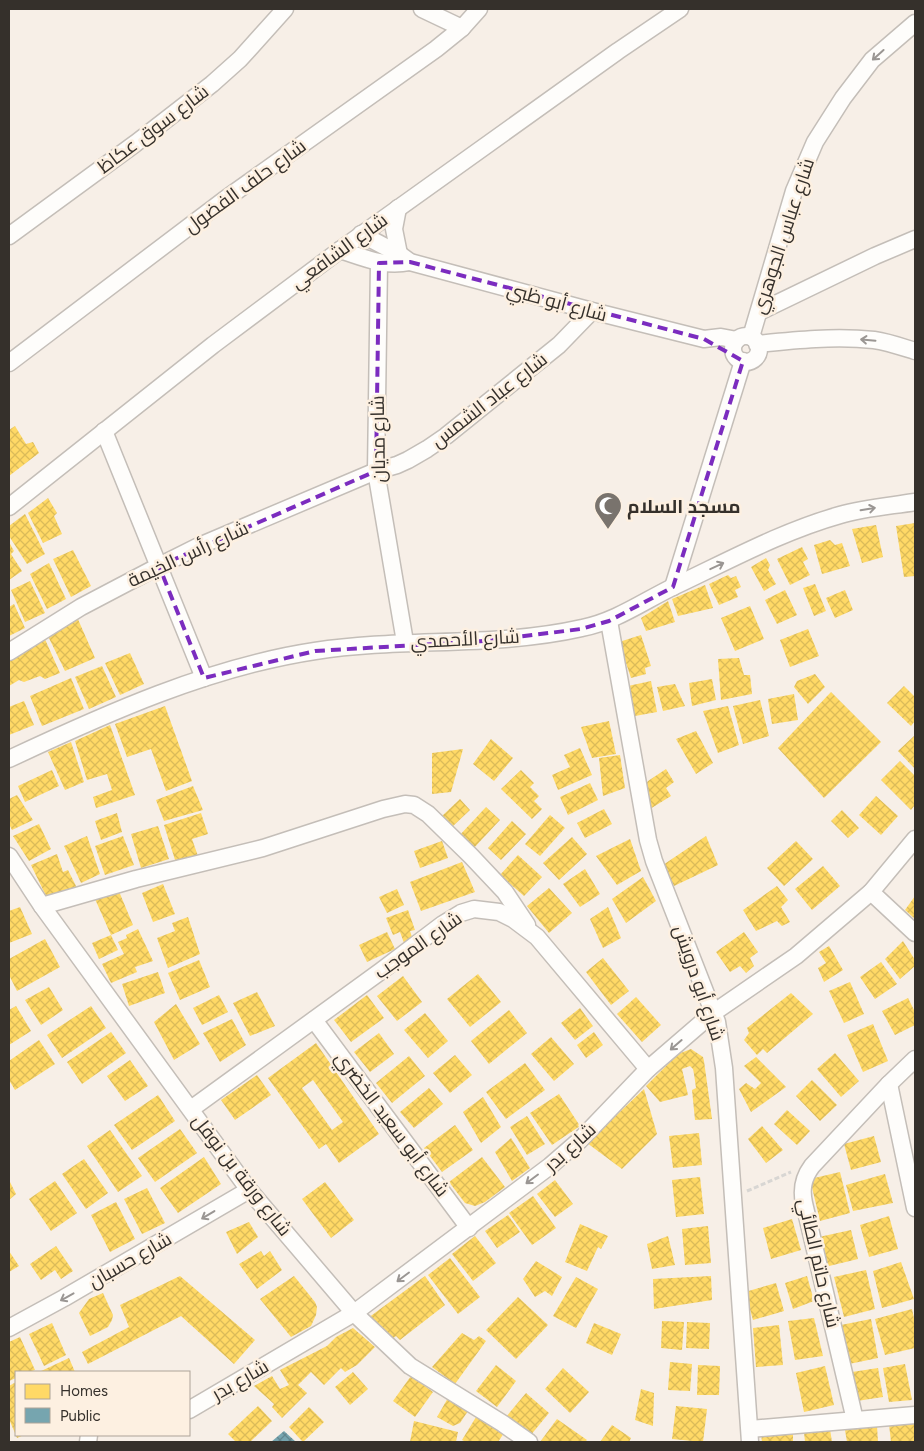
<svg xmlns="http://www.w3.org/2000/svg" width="924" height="1451" font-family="Figtree,Cairo,sans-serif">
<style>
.homes{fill:url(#homes-cross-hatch);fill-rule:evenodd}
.public{fill:url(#public-cross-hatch)}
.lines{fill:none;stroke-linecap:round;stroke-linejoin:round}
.minor-casing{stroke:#c4beb8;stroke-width:19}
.path{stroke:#d8d6d3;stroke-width:3;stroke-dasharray:5 2.5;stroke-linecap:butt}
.minor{stroke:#fefdfb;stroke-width:16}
.oneway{stroke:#9a9693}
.marked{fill:none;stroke:#7b2cbf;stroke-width:4;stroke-dasharray:10 6;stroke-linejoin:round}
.labels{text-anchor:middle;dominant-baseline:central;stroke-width:5;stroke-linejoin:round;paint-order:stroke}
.street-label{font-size:19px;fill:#35302b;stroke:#fdf0e1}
.poi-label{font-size:19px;font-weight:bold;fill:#35302b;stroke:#fdf0e1;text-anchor:start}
</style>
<defs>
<pattern id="homes-cross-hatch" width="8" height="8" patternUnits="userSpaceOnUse" patternTransform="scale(1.25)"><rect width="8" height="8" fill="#ffd966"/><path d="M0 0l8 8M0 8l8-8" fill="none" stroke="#dbbb59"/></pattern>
<pattern id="public-cross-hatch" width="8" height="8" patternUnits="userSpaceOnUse" patternTransform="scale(1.25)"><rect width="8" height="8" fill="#76a5af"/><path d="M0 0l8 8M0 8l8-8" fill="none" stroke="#62878f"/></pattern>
</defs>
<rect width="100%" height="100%" fill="#f7efe7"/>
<g class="homes">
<polygon points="15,426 26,444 33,442 39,453 9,476 9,430"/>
<polygon points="48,498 57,513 54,516 62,534 43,543 28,513"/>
<polygon points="25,514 45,554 27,564 9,536 9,526"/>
<polygon points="915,523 915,576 904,577 896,526"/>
<polygon points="876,525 883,557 862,563 852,529"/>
<polygon points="830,540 835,545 842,543 850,566 822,574 814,545"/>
<polygon points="9,542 14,551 11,554 22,571 9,580"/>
<polygon points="802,547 808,559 803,562 810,575 790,585 777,559"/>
<polygon points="73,550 91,586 71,597 53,559"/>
<polygon points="766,558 770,565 768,570 776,584 764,591 751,567"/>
<polygon points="49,563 66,599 47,609 30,574"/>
<polygon points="728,575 731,578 736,576 741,587 735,590 738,597 719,605 709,584"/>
<polygon points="30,581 45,613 25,622 11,590"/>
<polygon points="815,584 826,611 814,616 803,588"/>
<polygon points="705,585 713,608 678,616 672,599"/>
<polygon points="785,590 797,615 777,624 765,600"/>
<polygon points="845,590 853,610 835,618 826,598"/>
<polygon points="668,601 675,622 646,631 641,618"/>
<polygon points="14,604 25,628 9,636 9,607"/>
<polygon points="750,606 764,639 735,651 721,618"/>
<polygon points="77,617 95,658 65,671 47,634"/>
<polygon points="808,629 819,656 790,667 780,640"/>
<polygon points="641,635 651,666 645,668 646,674 631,678 619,642"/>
<polygon points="44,637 60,673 45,679 40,676 24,682 19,680 9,686 9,658"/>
<polygon points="130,653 144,684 120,695 105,663"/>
<polygon points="739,658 744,675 750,675 752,694 721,700 718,659"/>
<polygon points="102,666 116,697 89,709 75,677"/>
<polygon points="815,674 825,687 808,704 794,687 797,681"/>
<polygon points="71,678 84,709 42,726 30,696"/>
<polygon points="712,679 716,700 692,706 689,683"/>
<polygon points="651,681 657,712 635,716 628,686"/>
<polygon points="675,684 685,706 663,711 657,687"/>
<polygon points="904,686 915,697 915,721 911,726 887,703"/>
<polygon points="831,692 881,742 824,798 778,748"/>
<polygon points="794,694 798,720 772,724 768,699"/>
<polygon points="760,700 769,736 743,744 733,706"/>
<polygon points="24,701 34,725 9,735 9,707"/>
<polygon points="165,706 192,781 166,791 151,749 127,757 115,724"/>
<polygon points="728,706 739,745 718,753 703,711"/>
<polygon points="609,721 616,754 592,758 581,727"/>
<polygon points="110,725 135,795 96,808 93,797 112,790 107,774 87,780 75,741"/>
<polygon points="696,731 713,763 696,774 676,739"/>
<polygon points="915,735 915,769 898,751"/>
<polygon points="491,739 513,758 494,781 473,764"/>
<polygon points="71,742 84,782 65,790 48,752"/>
<polygon points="580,748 592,775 558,790 552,775 570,767 564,755"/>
<polygon points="463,749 451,792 432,794 432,753"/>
<polygon points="620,755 625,788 603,796 599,758"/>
<polygon points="900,761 915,776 915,805 911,810 881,780"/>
<polygon points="666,769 674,782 666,788 671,796 650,809 643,788 648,781"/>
<polygon points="52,770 59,786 25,802 18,786"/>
<polygon points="521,770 534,783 530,787 539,796 534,801 542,809 532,819 501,789"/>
<polygon points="590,783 598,800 568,815 560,797"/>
<polygon points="193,786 203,810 164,821 156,800"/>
<polygon points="17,795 33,820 12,830 9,824 9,799"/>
<polygon points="876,796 898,816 881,835 859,815"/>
<polygon points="460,799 470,810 452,827 442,816"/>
<polygon points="486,807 500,820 472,850 458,837"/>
<polygon points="604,809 612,824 585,838 577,823"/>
<polygon points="842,810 859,828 848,838 831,821"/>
<polygon points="117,813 122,832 101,840 95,821"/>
<polygon points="201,813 208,834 192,839 198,856 176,863 164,825"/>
<polygon points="550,815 565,828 540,856 525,844"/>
<polygon points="512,821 526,834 501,860 488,848"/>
<polygon points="39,824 51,849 29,861 13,836"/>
<polygon points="158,826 169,859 141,868 131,834"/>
<polygon points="87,836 100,874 81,883 64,846"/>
<polygon points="123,836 134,865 105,875 95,846"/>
<polygon points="706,836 718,865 674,886 663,865"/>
<polygon points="572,837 587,854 559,880 543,863"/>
<polygon points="630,839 641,871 617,885 596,856"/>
<polygon points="442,841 448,858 420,868 414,851"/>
<polygon points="796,841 813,859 784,886 767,868"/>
<polygon points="57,854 63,872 68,870 78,890 47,898 31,865"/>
<polygon points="518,855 542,877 524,896 500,875"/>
<polygon points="462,862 475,892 421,911 410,882"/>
<polygon points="823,866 840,886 812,910 795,889"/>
<polygon points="585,869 600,894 580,907 563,884"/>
<polygon points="643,877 656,901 626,923 612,899"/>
<polygon points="163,884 175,914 153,922 142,893"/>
<polygon points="777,886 788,900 781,907 790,922 782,926 777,921 756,931 743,910"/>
<polygon points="549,888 572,913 549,933 527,906"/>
<polygon points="118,889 133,925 111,935 95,899"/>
<polygon points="397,889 404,905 387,913 379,897"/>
<polygon points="915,896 915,919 905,910"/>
<polygon points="20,907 32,934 9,943 9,911"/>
<polygon points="608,907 621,938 603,948 590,919"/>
<polygon points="408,910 415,930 410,931 413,940 404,943 400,932 393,935 386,918"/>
<polygon points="188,917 200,954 168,968 157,938 175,931 172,923"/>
<polygon points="138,929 153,961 135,967 137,972 111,983 102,964 124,954 118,942 127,938 126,935"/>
<polygon points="387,932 395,949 367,962 359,945"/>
<polygon points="744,932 758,952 750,958 754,966 746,973 740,966 730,972 716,952"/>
<polygon points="111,935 118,950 99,959 92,943"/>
<polygon points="45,939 60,967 17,991 9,975 9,959"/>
<polygon points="903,941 915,960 915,966 900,979 885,959"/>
<polygon points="829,946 843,970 824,982 818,968 826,963 819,952"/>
<polygon points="603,958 629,991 611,1005 586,972"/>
<polygon points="199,960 210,987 180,1000 168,973"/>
<polygon points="881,962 897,984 875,999 860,977"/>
<polygon points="158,972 165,993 129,1006 122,984"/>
<polygon points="478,974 501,1002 470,1027 447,999"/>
<polygon points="403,976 422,1002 397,1021 377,996"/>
<polygon points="850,982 864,1014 844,1023 829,991"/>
<polygon points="49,987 63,1010 41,1025 25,1000"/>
<polygon points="257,992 275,1026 250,1036 233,1003"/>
<polygon points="791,993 813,1014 767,1053 763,1049 757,1055 744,1040 749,1033 747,1028"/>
<polygon points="219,995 228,1012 202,1025 193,1008"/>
<polygon points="367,995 384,1018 351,1042 334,1020"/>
<polygon points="636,997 661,1025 642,1042 617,1014"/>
<polygon points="908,998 915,1012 915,1025 895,1035 882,1011"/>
<polygon points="176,1004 200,1044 174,1060 154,1022"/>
<polygon points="16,1006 31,1031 9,1045 9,1010"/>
<polygon points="91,1006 106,1028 62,1058 47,1035"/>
<polygon points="580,1008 593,1026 575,1040 561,1023"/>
<polygon points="509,1010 527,1033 489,1064 471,1041"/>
<polygon points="425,1013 448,1041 428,1058 404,1030"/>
<polygon points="232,1019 246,1045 220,1062 203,1033"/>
<polygon points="873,1024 888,1061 863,1072 847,1035"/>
<polygon points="111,1032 126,1053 82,1084 67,1062"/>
<polygon points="594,1032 603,1045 586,1058 577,1045"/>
<polygon points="379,1033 394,1054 370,1072 354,1052"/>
<polygon points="551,1037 574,1064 554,1081 531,1054"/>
<polygon points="39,1040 55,1064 15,1090 9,1080 9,1061"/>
<path d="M316,1043L379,1134L339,1163L326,1144L319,1149L268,1078ZM313,1080L343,1122L332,1130L302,1088Z"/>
<polygon points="691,1049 703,1057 704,1061 712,1119 695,1120 692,1090 696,1088 694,1074 693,1069 690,1066 682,1069 688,1095 660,1102 646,1086 678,1054"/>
<polygon points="835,1053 859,1081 841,1097 817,1069"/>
<polygon points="455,1055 472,1075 450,1093 433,1073"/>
<polygon points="409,1056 425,1076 392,1103 376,1083"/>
<polygon points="756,1057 786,1087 751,1112 739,1089 746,1083 755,1089 761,1083 744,1066"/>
<polygon points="130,1060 148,1086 125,1101 107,1076"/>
<polygon points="525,1063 545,1090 506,1119 486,1092"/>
<polygon points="257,1075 271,1095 235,1120 221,1100"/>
<polygon points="812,1080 837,1105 820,1121 796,1096"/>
<polygon points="429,1088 443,1104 414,1128 400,1112"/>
<polygon points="644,1089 657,1134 622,1169 587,1143"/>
<polygon points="559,1094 580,1126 552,1145 530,1113"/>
<polygon points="158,1095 175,1121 132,1150 114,1125"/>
<polygon points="483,1097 501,1127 481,1143 463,1112"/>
<polygon points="787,1110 810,1131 797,1145 774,1124"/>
<polygon points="527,1116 545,1144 527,1155 510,1127"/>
<polygon points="455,1125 473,1150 442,1172 424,1148"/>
<polygon points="762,1126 783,1150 766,1163 748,1139"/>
<polygon points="180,1129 197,1153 155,1182 138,1158"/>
<polygon points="110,1130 142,1176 118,1192 87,1146"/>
<polygon points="699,1133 702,1165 673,1168 669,1136"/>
<polygon points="874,1136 881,1162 851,1170 844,1144"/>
<polygon points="511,1138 530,1168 512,1181 495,1152"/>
<polygon points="204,1157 221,1184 178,1213 160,1188"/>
<polygon points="482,1157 505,1187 485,1202 475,1206 465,1203 449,1182"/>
<polygon points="84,1159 108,1193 86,1209 62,1174"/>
<polygon points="840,1172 850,1213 820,1221 810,1179"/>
<polygon points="885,1174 893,1203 853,1211 846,1185"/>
<polygon points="700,1177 704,1214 676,1217 672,1180"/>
<polygon points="9,1180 16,1194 9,1200"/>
<polygon points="555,1180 573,1204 555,1217 537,1194"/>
<polygon points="55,1181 77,1213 51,1231 29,1199"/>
<polygon points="325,1182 354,1220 331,1238 302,1199"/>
<polygon points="147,1188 165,1223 142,1234 124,1199"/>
<polygon points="533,1196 556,1228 532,1245 509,1213"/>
<polygon points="116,1202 135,1239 110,1252 91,1215"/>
<polygon points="508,1215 520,1232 497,1248 485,1231"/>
<polygon points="889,1216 898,1249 869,1257 860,1225"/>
<polygon points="792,1219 801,1250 771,1259 763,1228"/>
<polygon points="249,1222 258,1237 237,1254 226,1232"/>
<polygon points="580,1224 608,1236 601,1249 598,1247 587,1271 565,1262"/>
<polygon points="708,1226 711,1263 685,1265 682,1229"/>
<polygon points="851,1230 858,1259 825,1267 819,1237"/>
<polygon points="475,1236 496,1263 473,1281 452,1254"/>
<polygon points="668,1236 675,1265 652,1269 647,1244"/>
<polygon points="56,1246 73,1271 61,1279 55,1270 41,1280 30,1264"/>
<polygon points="9,1251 19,1266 9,1272"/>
<polygon points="261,1251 264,1256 270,1251 282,1270 257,1289 239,1264"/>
<polygon points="450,1258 480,1297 458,1314 428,1275"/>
<polygon points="536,1261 562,1277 552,1296 545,1291 535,1297 523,1279"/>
<polygon points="901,1262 914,1299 882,1308 873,1271"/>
<polygon points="866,1270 875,1309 844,1317 834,1277"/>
<polygon points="180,1276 255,1340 234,1364 181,1316 88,1364 82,1352 129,1327 120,1305"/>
<polygon points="294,1276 315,1302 317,1307 316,1315 311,1326 291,1337 260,1299"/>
<polygon points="425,1276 445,1305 400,1340 396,1336 390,1341 368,1318"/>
<polygon points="711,1276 712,1300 654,1309 653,1279"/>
<polygon points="807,1276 814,1301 793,1309 785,1283"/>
<polygon points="576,1277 598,1289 576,1328 553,1316"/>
<polygon points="776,1283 784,1311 753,1320 745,1292"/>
<polygon points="103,1293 113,1315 112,1320 108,1327 90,1336 79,1313 89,1299"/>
<polygon points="518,1297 548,1325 516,1359 486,1330"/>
<polygon points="912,1309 915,1323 915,1348 885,1355 875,1319"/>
<polygon points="814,1318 823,1356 795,1360 788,1321"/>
<polygon points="871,1319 878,1358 849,1364 841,1325"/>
<polygon points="662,1321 684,1322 682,1350 661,1348"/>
<polygon points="687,1322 710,1323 709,1349 686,1348"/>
<polygon points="52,1323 66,1355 44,1366 29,1334"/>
<polygon points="594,1323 621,1334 612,1355 586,1343"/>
<polygon points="779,1325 783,1365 756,1367 753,1328"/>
<polygon points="353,1328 375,1347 357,1365 345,1372 341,1368 324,1385 311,1372 298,1385 307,1393 282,1418 272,1407 274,1404 254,1386 272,1376 280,1389 289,1385 280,1370 327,1346 336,1337"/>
<polygon points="462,1333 474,1340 479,1336 486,1341 455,1384 432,1367"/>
<polygon points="20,1337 35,1370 29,1372 16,1372 16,1378 9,1381 9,1342"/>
<polygon points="69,1358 75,1372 39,1372"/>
<polygon points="670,1362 692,1364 690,1391 668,1390"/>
<polygon points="905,1364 912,1400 889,1402 883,1368"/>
<polygon points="496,1365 516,1381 497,1407 476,1391"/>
<polygon points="698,1365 720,1366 719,1395 697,1395"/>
<polygon points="825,1366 834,1405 804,1412 796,1373"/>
<polygon points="563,1368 589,1392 570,1413 545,1389"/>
<polygon points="878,1368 883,1397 857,1401 852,1372"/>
<polygon points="353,1372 368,1389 350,1405 335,1387"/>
<polygon points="411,1376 433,1392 415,1417 393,1401"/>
<polygon points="16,1382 16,1435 24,1435 17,1438 9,1419 9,1386"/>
<polygon points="641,1389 654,1393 653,1426 635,1420"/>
<polygon points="526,1393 549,1413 530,1436 506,1417"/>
<polygon points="448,1398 468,1411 460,1423 453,1426 437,1417"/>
<polygon points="258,1406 272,1421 250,1442 236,1442 228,1434"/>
<polygon points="676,1406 707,1409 703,1442 672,1439"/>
<polygon points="309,1407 324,1422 303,1442 289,1427"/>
<polygon points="476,1417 504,1433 498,1442 466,1442 462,1440"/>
<polygon points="557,1419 587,1440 585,1442 540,1442"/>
<polygon points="414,1421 458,1432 456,1442 410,1442"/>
<polygon points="914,1421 915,1442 891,1442 889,1424"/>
<polygon points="612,1425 631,1438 629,1442 600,1442"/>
<polygon points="877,1426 878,1442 847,1442 845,1430"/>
<polygon points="830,1429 832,1442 805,1442 804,1432"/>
<polygon points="761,1434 793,1434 793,1442 762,1442"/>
</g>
<polygon class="public" points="284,1431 296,1442 271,1442"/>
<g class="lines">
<defs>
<g id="minor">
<polyline points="422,9 462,28"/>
<polyline points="398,208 394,229 399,254"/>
<polyline points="361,234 399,254 410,262 592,311 704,339 721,337 737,340"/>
<polyline points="9,236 136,143 212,84 240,59 285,9"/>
<path d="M340,250C365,258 383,267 410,262"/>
<polyline points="379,263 376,471 405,642"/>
<polyline points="759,312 875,256 915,239"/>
<circle cx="746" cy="349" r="13"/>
<polyline points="751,337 794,191 815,142 843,98 872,60 915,23"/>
<path d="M757,344C796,340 835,336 874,340C888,342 902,347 915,351"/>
<polyline points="9,363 224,200 436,49 462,28 479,9"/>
<polyline points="104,431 204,678"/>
<polyline points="9,507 213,345 340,250 618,51 680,9"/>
<polyline points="673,587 743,361"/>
<polyline points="609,621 648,840 654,861 717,1022 724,1068 750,1442"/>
<polyline points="9,652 81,607 159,566 199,546 376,471 397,465 408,460 427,449 446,436 559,345 592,311"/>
<path d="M9,759C105,714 209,667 315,651C403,637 494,648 582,628C617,621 645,600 677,585C730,560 783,531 840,515C864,508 890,506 915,502"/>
<polyline points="9,856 42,906 249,1190 354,1313 410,1366 502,1423 529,1442"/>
<polyline points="871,892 915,933"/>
<polyline points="42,906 136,879 263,848 383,809 405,804 414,805 428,814 471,856 505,892 527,925"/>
<polyline points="314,1020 469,1228"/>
<polyline points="889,1084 915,1208"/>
<polyline points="191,1109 381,971 443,924 461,913 474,909 499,912 513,919 537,937 648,1069"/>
<polyline points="9,1328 64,1298 249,1190"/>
<polyline points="189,1410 354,1313 550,1166 580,1140 648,1069 713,1013 796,956 871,892 915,839"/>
<path d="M855,1420L804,1203C801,1189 803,1178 812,1166L889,1084L915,1059"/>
<polyline points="750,1429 915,1415"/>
<polyline points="88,1442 89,1435"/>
</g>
</defs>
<use href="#minor" class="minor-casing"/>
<polyline class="path" points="747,1191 791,1172"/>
<use href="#minor" class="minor"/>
</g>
<defs><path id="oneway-shaft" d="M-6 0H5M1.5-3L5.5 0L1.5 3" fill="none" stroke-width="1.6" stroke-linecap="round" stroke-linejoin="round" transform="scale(1.25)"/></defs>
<g class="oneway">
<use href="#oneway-shaft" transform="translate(878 55) rotate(138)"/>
<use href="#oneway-shaft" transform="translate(868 340) rotate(-175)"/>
<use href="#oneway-shaft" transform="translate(868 509) rotate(-9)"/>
<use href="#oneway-shaft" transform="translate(717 566) rotate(-25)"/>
<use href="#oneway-shaft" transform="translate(676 1045) rotate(139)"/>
<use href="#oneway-shaft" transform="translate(532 1179) rotate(143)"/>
<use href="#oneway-shaft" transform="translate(208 1215) rotate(149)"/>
<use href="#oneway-shaft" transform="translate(403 1277) rotate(143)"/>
<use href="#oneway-shaft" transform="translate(67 1297) rotate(151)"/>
</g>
<path class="marked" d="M410,262L704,339L743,361L673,587L609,621L581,629L485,641L315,651L204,678L159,566L376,471L379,263Z"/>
<defs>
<symbol id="mosque-pin" viewBox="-11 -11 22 30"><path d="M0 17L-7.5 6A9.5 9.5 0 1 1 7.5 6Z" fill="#79736d" stroke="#fdf0e1"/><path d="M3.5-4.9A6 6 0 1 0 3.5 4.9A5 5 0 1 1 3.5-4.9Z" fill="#fff"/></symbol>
</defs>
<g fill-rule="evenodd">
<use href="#mosque-pin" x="592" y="490" width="32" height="43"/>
</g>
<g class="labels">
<g class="street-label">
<text transform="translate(153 129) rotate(-37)">شارع سوق عكاظ</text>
<text transform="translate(245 186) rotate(-36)">شارع حلف الفضول</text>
<text transform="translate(783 236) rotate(-72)">شارع عباس الجوهري</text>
<text transform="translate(339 251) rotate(-36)">شارع الشافعي</text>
<text transform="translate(557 302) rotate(15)">شارع أبو ظبي</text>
<text transform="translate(489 400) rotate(-38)">شارع عباد الشمس</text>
<text transform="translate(378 439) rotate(-91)">شارع مديان</text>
<text transform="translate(188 554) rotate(-25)">شارع رأس الخيمة</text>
<text transform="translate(465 639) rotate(-3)">شارع الأحمدي</text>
<text transform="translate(418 945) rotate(-35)">شارع الموجب</text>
<text transform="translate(699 983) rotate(71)">شارع أبو درويش</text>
<text transform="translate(392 1124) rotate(53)">شارع أبو سعيد الخضري</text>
<text transform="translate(570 1147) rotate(-42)">شارع بدر</text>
<text transform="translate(242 1175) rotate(52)">شارع ورقة بن نوفل</text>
<text transform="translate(130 1260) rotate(-30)">شارع حسبان</text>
<text transform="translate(819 1263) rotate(77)">شارع حاتم الطائي</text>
<text transform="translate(240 1380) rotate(-30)">شارع بدر</text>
</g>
<g class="poi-label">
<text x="627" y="506">مسجد السلام</text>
</g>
</g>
<rect width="924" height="1451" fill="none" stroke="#35302b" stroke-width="20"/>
<rect x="15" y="1371" width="175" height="65" fill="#fdf0e1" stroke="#ada398"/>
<rect x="25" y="1384" width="25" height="15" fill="#ffd966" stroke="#ada398"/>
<text x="60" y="1396" font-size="15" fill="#35302b">Homes</text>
<rect x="25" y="1408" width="25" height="15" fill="#76a5af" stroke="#ada398"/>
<text x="60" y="1421" font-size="15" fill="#35302b">Public</text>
</svg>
